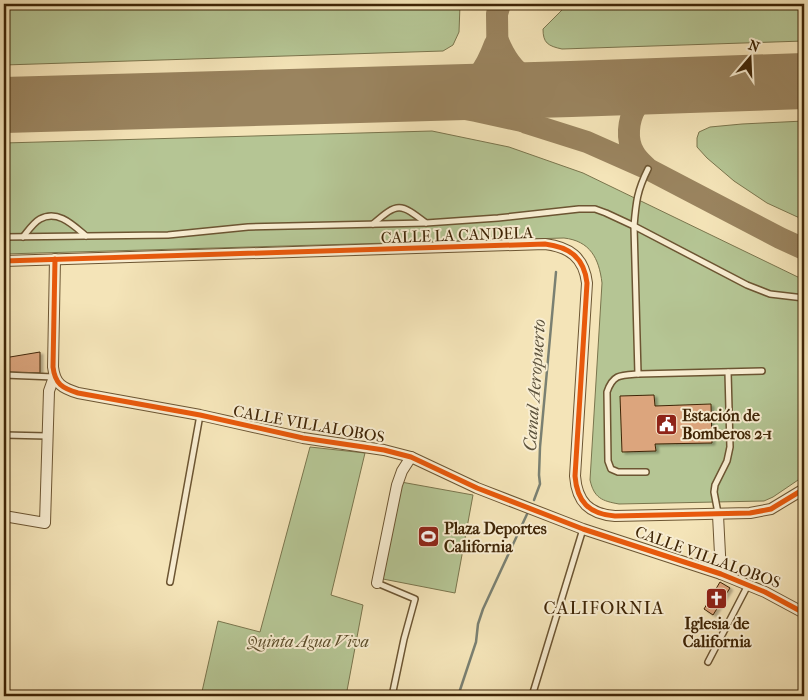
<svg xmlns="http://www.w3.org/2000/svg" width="808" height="700" font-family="'IM FELL French Canon',serif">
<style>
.green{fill:#b5c594;stroke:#7a754d}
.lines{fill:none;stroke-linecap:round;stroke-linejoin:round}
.stream{stroke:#7a8072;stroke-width:2.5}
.taxiway{stroke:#9a845f;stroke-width:22}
.runway{stroke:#9a845f;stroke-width:56}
.building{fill:#dca57d;stroke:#3f2506;filter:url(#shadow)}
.lane-casing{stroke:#6c5532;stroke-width:8}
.street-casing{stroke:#6c5532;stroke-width:12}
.lane{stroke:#f8edd1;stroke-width:5}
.street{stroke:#f8edd1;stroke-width:10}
.cycleway-casing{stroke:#f8edd1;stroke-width:8}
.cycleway{stroke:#e8590c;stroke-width:5}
.labels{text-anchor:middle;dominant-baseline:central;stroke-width:4;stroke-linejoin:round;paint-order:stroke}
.street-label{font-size:16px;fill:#3f2506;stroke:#f8edd1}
.poi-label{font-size:16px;font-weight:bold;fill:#3f2506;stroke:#f8edd1;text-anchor:start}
.park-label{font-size:16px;font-style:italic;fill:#5c4d2a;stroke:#f8edd1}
.water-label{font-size:18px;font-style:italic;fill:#5c523c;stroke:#f8edd1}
.neighbourhood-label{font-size:18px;letter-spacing:1px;fill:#3f2506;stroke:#f8edd1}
</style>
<defs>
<filter id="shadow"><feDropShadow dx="3" dy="2" stdDeviation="1" flood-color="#0004"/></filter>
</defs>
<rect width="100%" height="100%" fill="#f4e4b8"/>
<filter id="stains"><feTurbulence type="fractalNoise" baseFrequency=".004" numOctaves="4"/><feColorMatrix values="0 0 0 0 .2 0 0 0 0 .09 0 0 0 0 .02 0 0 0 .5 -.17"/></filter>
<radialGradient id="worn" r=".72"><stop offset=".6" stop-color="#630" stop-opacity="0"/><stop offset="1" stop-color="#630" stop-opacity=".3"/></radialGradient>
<g class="green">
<polygon points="4,4 459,4 460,5 459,32 453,45 443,51 4,65"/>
<path d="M568,4H804V41L562,49C548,46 543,43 543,29Z"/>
<polygon points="804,121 804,220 767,203 734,181 707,158 697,147 697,138 699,132 710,127 742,124"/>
<path d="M432,131L509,147L583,173L804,280V476L773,497L764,501L619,504C602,501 594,498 590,480L602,283C599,258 590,241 564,238L4,254V143Z"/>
<polygon points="310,447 365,453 331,595 363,605 346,696 201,696 218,621 260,632"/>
<polygon points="401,482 473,495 455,593 383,579"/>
</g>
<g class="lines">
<g class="stream">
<polyline points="534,500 540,484 539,475 540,447 556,272"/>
<polyline points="458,696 476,642 478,624 483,609 528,512"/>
</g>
<g class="taxiway">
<polyline points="500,4 497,14 498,90 507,108 516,117 527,123 587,142 648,169 780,238 804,249"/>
<path d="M498,41C514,80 532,83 571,89"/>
<path d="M448,92C478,81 484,73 495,44"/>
<polyline points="360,94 443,105 476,111 522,121"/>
<path d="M647,168C642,163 637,159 634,153C626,140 628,120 636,107C641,98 651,92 660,86"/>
</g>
<polyline class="runway" points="4,105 571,89 804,81"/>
</g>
<g class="building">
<polygon points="40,352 40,373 4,372 4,358"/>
<polygon points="654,395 655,406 711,404 712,443 655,444 656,451 622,452 620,396"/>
<polygon points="720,582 730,588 713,615 704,609"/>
</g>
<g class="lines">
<defs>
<g id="lane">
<path d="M648,169C637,191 636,202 634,226L638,374L762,371"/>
<path d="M373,224C398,202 400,203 426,223"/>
<polyline points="4,237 168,235 248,227 426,223 498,218 579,209 595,209 606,213 634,226 747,285 770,294 804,298"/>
<path d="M23,237C28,231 33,223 40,219C58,209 74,226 86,236"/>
<path d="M638,374C621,375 613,374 607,392L608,461L611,469L618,472H646"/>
<polyline points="4,375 54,377"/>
<polyline points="4,435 47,436"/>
<polyline points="718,513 714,492 715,485 727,461 730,447 728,372"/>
<polyline points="170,582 200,415"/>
<polyline points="377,583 415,599 404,639 392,696"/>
<polyline points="708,662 748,585"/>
<polyline points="532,696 583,529"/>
</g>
<g id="street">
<path d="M55,259L53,367C55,384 62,388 78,393L200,415L303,438L384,450L411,457L477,488L583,529L721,574L765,592L804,613"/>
<path d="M4,261L545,244C569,247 584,257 587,283L575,476C577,502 589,514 615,516L750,513L771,509L804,489"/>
<polyline points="718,515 721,574"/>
<polyline points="4,516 45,523 49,391 54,377"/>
<polyline points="377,583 397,485 402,471 411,457"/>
</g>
</defs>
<use href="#lane" class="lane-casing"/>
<use href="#street" class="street-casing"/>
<use href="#lane" class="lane"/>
<use href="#street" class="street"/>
<defs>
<g id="cycleway">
<path d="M55,259L53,367C55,384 62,388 78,393L200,415L303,438L384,450L411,457L477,488L583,529L721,574L765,592L804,613"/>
<path d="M4,261L545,244C569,247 584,257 587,283L575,476C577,502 589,514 615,516L750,513L771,509L804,489"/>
</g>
</defs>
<use href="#cycleway" class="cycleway-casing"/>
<use href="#cycleway" class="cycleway"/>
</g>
<defs>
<symbol id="civic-square" viewBox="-11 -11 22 22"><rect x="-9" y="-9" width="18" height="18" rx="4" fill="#8f2418" stroke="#f8edd1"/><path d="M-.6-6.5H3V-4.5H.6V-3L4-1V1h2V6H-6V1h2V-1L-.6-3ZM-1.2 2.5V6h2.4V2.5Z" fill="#fff"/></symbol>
<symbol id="stadium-square" viewBox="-11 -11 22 22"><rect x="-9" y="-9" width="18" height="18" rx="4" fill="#8f2418" stroke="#f8edd1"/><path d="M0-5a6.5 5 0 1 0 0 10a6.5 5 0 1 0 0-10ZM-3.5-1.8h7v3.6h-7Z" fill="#fff"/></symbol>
<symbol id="church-square" viewBox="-11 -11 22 22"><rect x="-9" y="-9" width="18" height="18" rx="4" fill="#8f2418" stroke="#f8edd1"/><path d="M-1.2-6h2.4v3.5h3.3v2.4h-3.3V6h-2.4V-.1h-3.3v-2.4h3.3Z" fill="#fff"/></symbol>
</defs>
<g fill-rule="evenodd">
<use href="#civic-square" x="654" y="412" width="25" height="25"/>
<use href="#stadium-square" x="416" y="524" width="25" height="25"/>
<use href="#church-square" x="704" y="586" width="25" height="25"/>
</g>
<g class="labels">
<g class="street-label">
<text transform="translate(457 235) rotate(-2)">CALLE LA CANDELA</text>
<text transform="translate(309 424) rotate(10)">CALLE VILLALOBOS</text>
<text transform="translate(708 557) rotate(20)">CALLE VILLALOBOS</text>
</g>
<g class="poi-label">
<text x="682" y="415">Estación de<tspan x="682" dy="18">Bomberos 2-1</tspan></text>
<text x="444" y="528">Plaza Deportes<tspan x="444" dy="18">California</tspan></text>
<text x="717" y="623" text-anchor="middle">Iglesia de<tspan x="717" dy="18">California</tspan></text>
</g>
<g class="park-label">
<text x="308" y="641">Quinta Agua Viva</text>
</g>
<g class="water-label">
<text transform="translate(535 385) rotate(-86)">Canal Aeropuerto</text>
</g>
<g class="neighbourhood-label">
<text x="604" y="608">CALIFORNIA</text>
</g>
</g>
<rect width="808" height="700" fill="none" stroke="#f4e4b8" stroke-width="20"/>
<rect x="5" y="5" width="798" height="690" fill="none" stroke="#3f2506" stroke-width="2.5"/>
<rect x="10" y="10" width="788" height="680" fill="none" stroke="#3f2506"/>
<g transform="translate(750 58) rotate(19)" stroke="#f8edd1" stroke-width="4" paint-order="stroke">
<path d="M0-4L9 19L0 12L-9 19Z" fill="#3f2506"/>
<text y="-8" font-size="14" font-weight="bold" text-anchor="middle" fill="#3f2506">N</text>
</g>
<rect width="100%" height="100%" filter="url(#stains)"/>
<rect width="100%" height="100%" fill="url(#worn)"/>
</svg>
